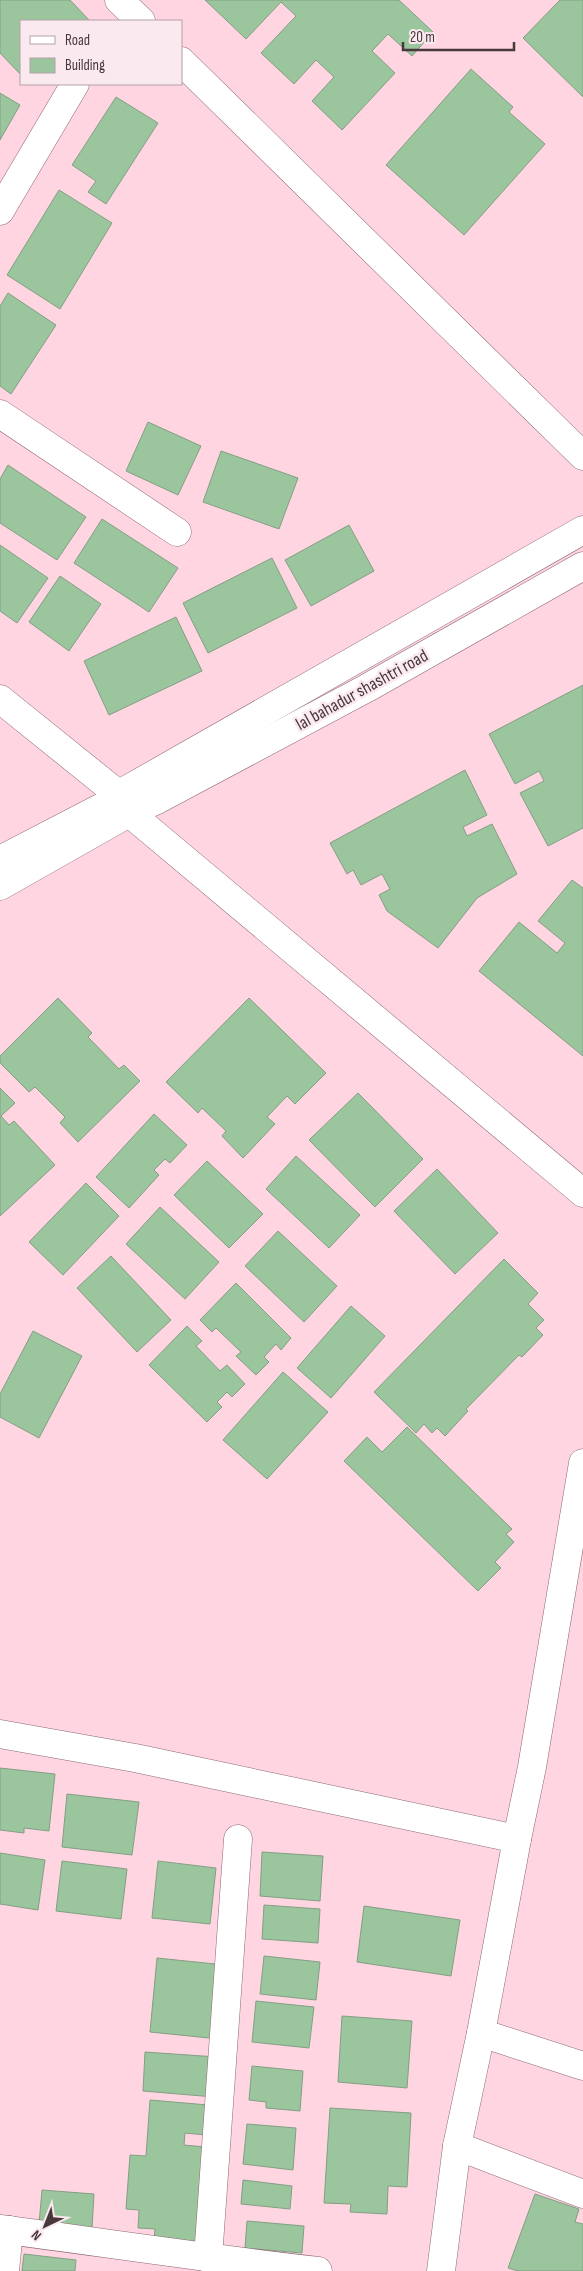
<svg xmlns="http://www.w3.org/2000/svg" width="583" height="2271" font-family="'Sofia Sans Condensed',sans-serif">
<style>
.building{fill:#9ac59d;stroke:#839f85}
.lines{fill:none;stroke-linecap:round;stroke-linejoin:round}
.minor-casing{stroke:#8c6973;stroke-width:29}
.major-casing{stroke:#8c6973;stroke-width:29}
.minor{stroke:#fff;stroke-width:28}
.major{stroke:#fff;stroke-width:28}
.labels{text-anchor:middle;dominant-baseline:central;stroke-width:5;stroke-linejoin:round;paint-order:stroke}
.street-label{font-size:18px;fill:#48383c;stroke:#fae9ee}
</style>
<rect width="100%" height="100%" fill="#fed5e0"/>
<g class="building">
<polygon points="0,0 70,0 90,21 21,21 21,75 0,53"/>
<polygon points="205,0 399,0 433,32 412,56 388,34 372,51 395,73 342,130 312,101 334,77 316,60 294,84 261,53 296,16 281,2 246,39"/>
<polygon points="560,0 583,0 583,97 523,38"/>
<polygon points="471,69 513,107 509,112 545,144 464,235 386,165"/>
<polygon points="0,93 20,105 0,140"/>
<polygon points="116,97 158,123 106,204 88,192 96,181 72,165"/>
<polygon points="59,190 112,223 60,309 7,275"/>
<polygon points="8,293 56,325 11,394 0,386 0,306"/>
<polygon points="148,422 201,446 178,495 126,471"/>
<polygon points="221,451 298,478 279,529 203,502"/>
<polygon points="8,465 86,517 57,560 0,523 0,479"/>
<polygon points="102,519 178,568 149,612 74,563"/>
<polygon points="349,525 374,571 311,606 285,560"/>
<polygon points="0,545 48,578 17,623 0,611"/>
<polygon points="272,558 297,608 208,653 183,603"/>
<polygon points="60,576 101,604 69,651 29,622"/>
<polygon points="176,617 202,671 109,715 84,661"/>
<polygon points="583,685 583,828 548,846 520,793 544,781 539,771 515,784 489,734"/>
<polygon points="465,770 487,815 463,827 467,836 492,824 517,874 477,898 438,948 387,911 379,895 390,889 382,874 361,885 353,870 347,874 330,843"/>
<polygon points="572,880 583,888 583,1056 479,971 519,922 557,953 565,943 538,921"/>
<polygon points="58,998 92,1033 88,1037 119,1069 124,1065 140,1081 78,1142 60,1123 65,1117 35,1087 29,1092 0,1063 0,1056"/>
<polygon points="249,998 326,1073 295,1104 287,1096 267,1117 275,1124 243,1158 222,1136 226,1131 202,1108 198,1113 166,1082"/>
<polygon points="0,1088 15,1103 1,1116 9,1125 14,1121 55,1165 0,1216"/>
<polygon points="358,1093 423,1159 375,1207 309,1140"/>
<polygon points="154,1114 187,1145 170,1163 165,1159 154,1170 159,1175 129,1208 96,1177"/>
<polygon points="296,1156 360,1215 329,1248 266,1189"/>
<polygon points="207,1161 263,1214 229,1248 174,1195"/>
<polygon points="437,1169 498,1233 455,1274 394,1211"/>
<polygon points="86,1183 119,1216 63,1275 29,1242"/>
<polygon points="160,1207 219,1262 185,1299 126,1244"/>
<polygon points="278,1231 337,1286 304,1322 245,1266"/>
<polygon points="111,1256 171,1320 137,1352 77,1288"/>
<polygon points="504,1259 538,1293 528,1304 544,1320 536,1328 543,1335 522,1357 519,1355 466,1409 468,1411 445,1436 437,1428 432,1433 424,1424 416,1433 374,1392"/>
<polygon points="236,1283 291,1338 281,1350 276,1344 264,1357 269,1362 256,1375 236,1356 241,1352 216,1328 212,1332 200,1320"/>
<polygon points="351,1306 385,1336 331,1398 297,1368"/>
<polygon points="187,1326 202,1341 196,1346 220,1371 227,1365 245,1384 232,1397 227,1392 217,1402 222,1407 207,1422 149,1365"/>
<polygon points="33,1331 82,1356 39,1438 0,1417 0,1394"/>
<polygon points="283,1372 328,1412 267,1479 223,1440"/>
<polygon points="407,1427 512,1529 506,1534 514,1542 495,1562 501,1568 478,1591 344,1461 367,1437 382,1452"/>
<polygon points="0,1768 55,1774 49,1831 24,1828 24,1833 0,1830"/>
<polygon points="67,1794 139,1802 132,1855 62,1847"/>
<polygon points="262,1852 323,1856 320,1901 260,1896"/>
<polygon points="0,1853 45,1860 38,1910 0,1904"/>
<polygon points="62,1861 127,1869 121,1919 56,1911"/>
<polygon points="158,1861 216,1868 210,1924 152,1918"/>
<polygon points="264,1905 320,1909 318,1943 262,1939"/>
<polygon points="364,1906 460,1920 451,1976 357,1962"/>
<polygon points="264,1956 320,1962 316,2000 260,1994"/>
<polygon points="157,1958 225,1965 219,2039 150,2032"/>
<polygon points="256,2001 314,2007 309,2048 252,2042"/>
<polygon points="342,2016 412,2021 407,2088 338,2082"/>
<polygon points="145,2052 217,2057 214,2097 143,2091"/>
<polygon points="252,2066 303,2071 300,2111 266,2108 266,2102 249,2100"/>
<polygon points="150,2100 208,2105 206,2135 185,2133 184,2145 205,2147 198,2247 154,2240 155,2229 138,2228 139,2210 126,2209 130,2155 146,2156"/>
<polygon points="330,2108 411,2113 407,2187 388,2186 387,2214 350,2212 351,2204 324,2203"/>
<polygon points="247,2124 296,2128 293,2170 243,2164"/>
<polygon points="243,2180 292,2186 290,2209 241,2204"/>
<polygon points="42,2190 94,2194 92,2228 39,2224"/>
<polygon points="535,2194 579,2209 575,2222 583,2224 583,2271 518,2271 508,2268"/>
<polygon points="247,2221 304,2226 302,2253 245,2248"/>
<polygon points="24,2254 76,2260 75,2271 22,2271"/>
</g>
<g class="lines">
<defs>
<g id="minor">
<polyline points="119,0 141,21"/>
<polyline points="181,61 583,456"/>
<polyline points="0,211 75,84"/>
<polyline points="0,414 177,532"/>
<polyline points="0,699 118,794"/>
<polyline points="133,816 583,1193"/>
<polyline points="0,1734 135,1758 517,1839"/>
<polyline points="481,2033 583,2066"/>
<polyline points="457,2146 583,2194"/>
<path d="M0,2229C106,2243 212,2259 318,2271"/>
<polyline points="208,2258 238,1839"/>
<polyline points="5,2271 9,2230"/>
<polyline points="441,2271 457,2146 481,2033 517,1839 532,1767 583,1463"/>
</g>
<g id="major">
<polyline points="123,792 583,530"/>
<polyline points="137,809 157,800 367,688 583,566"/>
<polyline points="0,860 112,802"/>
<polyline points="0,886 120,818"/>
</g>
</defs>
<use href="#minor" class="minor-casing"/>
<use href="#major" class="major-casing"/>
<use href="#minor" class="minor"/>
<use href="#major" class="major"/>
</g>
<g class="labels">
<g class="street-label">
<text transform="translate(362 690) rotate(-29)">lal bahadur shashtri road</text>
</g>
</g>
<rect x="20" y="20" width="162" height="65" fill="#fae9ee" stroke="#b3a2a7"/>
<rect x="30" y="36" width="25" height="8" fill="#ffffff" stroke="#b3a2a7"/>
<text x="65" y="45" font-size="15" fill="#48383c">Road</text>
<rect x="30" y="58" width="25" height="15" fill="#9ac59d" stroke="#b3a2a7"/>
<text x="65" y="70" font-size="15" fill="#48383c">Building</text>
<g transform="translate(45 2226) rotate(223)" stroke="#fae9ee" stroke-width="4" paint-order="stroke">
<path d="M0-4L9 19L0 12L-9 19Z" fill="#48383c"/>
<text y="-8" font-size="14" font-weight="bold" text-anchor="middle" fill="#48383c">N</text>
</g>
<path d="M403 42v8h111v-8" fill="none" stroke="#48383c" stroke-width="2.5"/>
<text x="410" y="42" font-size="15" fill="#48383c" stroke="#fae9ee" stroke-width="4" paint-order="stroke">20 m</text>
</svg>
